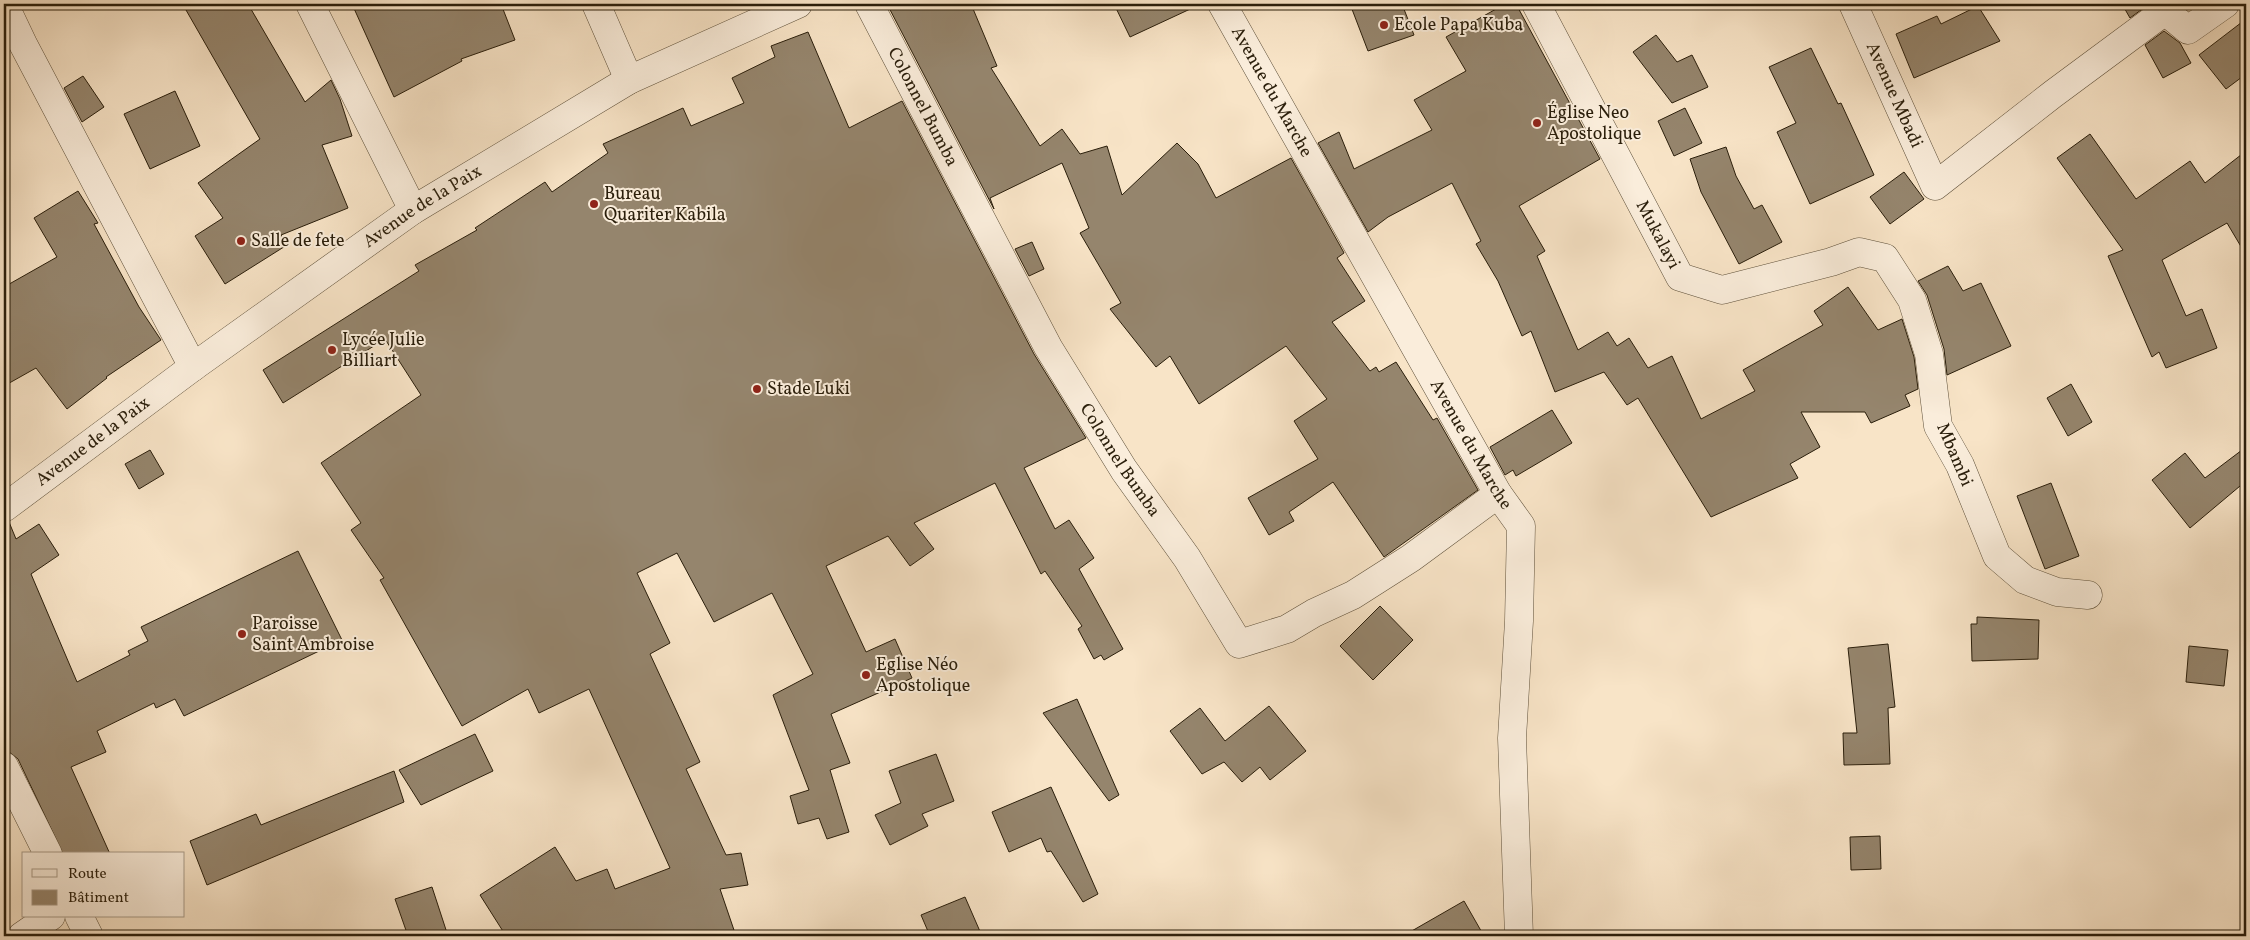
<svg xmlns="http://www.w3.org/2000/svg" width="2250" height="940" font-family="Vollkorn,serif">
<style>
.building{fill:#95856d;stroke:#2a1e0b}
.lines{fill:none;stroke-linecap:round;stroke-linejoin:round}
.minor-casing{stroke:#5e503a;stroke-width:29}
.minor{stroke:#faeddb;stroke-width:28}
.poi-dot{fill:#8f2418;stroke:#faeddb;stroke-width:2}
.labels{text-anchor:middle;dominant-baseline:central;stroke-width:4;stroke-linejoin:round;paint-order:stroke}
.poi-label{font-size:18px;fill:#2a1e0b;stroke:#faeddb;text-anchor:start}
.street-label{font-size:18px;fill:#2a1e0b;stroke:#faeddb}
</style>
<rect width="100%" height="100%" fill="#f8e4c7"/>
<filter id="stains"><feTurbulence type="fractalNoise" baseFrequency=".004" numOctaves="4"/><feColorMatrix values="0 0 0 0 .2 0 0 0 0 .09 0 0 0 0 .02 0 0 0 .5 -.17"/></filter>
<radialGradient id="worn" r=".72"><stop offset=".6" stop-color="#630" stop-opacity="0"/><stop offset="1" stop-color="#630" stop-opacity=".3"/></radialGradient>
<g class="building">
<polygon points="204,4 248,4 305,102 331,80 340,99 352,136 322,145 348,208 281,235 287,245 225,284 195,236 223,218 198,183 260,139 186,10"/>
<polygon points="352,4 501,4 515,40 461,59 462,61 394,97"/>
<polygon points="887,4 971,4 997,66 991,68 1040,146 1062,129 1080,154 1107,146 1122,195 1177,143 1198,164 1216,198 1291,158 1343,251 1344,253 1337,258 1365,301 1332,322 1370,371 1376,367 1379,372 1396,362 1433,420 1437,418 1478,490 1384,557 1333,482 1289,512 1294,521 1269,535 1248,498 1318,459 1294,421 1327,399 1286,346 1199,404 1170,356 1156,367 1110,309 1121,303 1080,233 1089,228 1062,163 990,198 994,209"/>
<polygon points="1114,4 1201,4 1130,37"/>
<polygon points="1350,4 1402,4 1414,35 1368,51"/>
<polygon points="1505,4 1516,4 1600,159 1519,206 1545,251 1537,256 1578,350 1608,332 1617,346 1629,338 1648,368 1672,356 1701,419 1755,391 1743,370 1823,325 1814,311 1848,287 1878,330 1902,319 1914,357 1918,389 1905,395 1910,406 1871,423 1865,412 1801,412 1820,447 1790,464 1798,478 1711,517 1638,398 1627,405 1604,372 1555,392 1531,331 1522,336 1498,281 1476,244 1481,241 1452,183 1388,217 1368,232 1318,143 1339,132 1354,169 1432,130 1414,100 1466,71 1446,37"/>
<polygon points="2122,4 2145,4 2145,7 2130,18"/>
<polygon points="1978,6 2000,41 1914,78 1896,34 1937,16 1941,24"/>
<polygon points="2246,19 2246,74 2226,89 2199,55"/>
<polygon points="2164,31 2180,43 2191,63 2163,78 2145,45"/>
<polygon points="808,32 849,128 902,101 1034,354 1086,438 1024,468 1055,529 1069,520 1094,558 1079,569 1123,649 1104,660 1101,655 1094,659 1078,629 1082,626 1045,571 1041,574 995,483 914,523 934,549 910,566 888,536 826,566 866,652 895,639 912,678 831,714 850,763 830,770 849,832 827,839 819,818 798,824 790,796 809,790 773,695 813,674 772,593 714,622 677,553 637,573 670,643 650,654 700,762 686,769 726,855 741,853 748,885 720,889 736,936 506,936 480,895 555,847 576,881 607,869 615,889 670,868 589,689 539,713 528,689 462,726 380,580 384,578 351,530 361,523 321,463 421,395 385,339 283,403 263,370 419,271 415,265 477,230 475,228 545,182 552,192 608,153 603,144 683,108 691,126 744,103 732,78 775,57 771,46"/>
<polygon points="1656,35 1677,62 1692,55 1708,87 1672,103 1633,52"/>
<polygon points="1811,48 1838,104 1841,103 1874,175 1810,204 1777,132 1796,123 1769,67"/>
<polygon points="83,76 104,107 82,122 64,88"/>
<polygon points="175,91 200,146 150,169 124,114"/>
<polygon points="1685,108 1702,143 1674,156 1658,121"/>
<polygon points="2090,134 2136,199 2190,161 2205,183 2246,151 2246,255 2227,223 2162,260 2186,316 2202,309 2217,348 2166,368 2159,352 2152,357 2108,256 2123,250 2057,158"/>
<polygon points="1726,147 1736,176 1754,209 1762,205 1782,242 1739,264 1701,192 1690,159"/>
<polygon points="1904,172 1924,199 1890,224 1870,197"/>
<polygon points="78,191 98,223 94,224 139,307 161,340 106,377 107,378 67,409 36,368 4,386 4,287 57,257 34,218"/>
<polygon points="1032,242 1044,269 1029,276 1015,249"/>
<polygon points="1948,266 1963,291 1981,283 2011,346 1947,375 1944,349 1927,295 1918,281"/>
<polygon points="2071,384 2092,422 2068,436 2047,398"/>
<polygon points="1552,410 1572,443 1516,476 1513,470 1505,475 1490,447"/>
<polygon points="2246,447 2246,481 2190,528 2152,480 2185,453 2205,478"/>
<polygon points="150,450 164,474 139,489 125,464"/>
<polygon points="2051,483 2079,556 2045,569 2017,496"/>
<polygon points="9,522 16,539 39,524 59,555 31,574 77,682 130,655 128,651 148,641 141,627 298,551 342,640 184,716 175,699 156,708 154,703 97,731 106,752 71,767 110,854 63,854 18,759 9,752 4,740 4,523"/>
<polygon points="1380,606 1413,640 1373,680 1340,646"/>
<polygon points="1977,617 2039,620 2038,659 1972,661 1971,624 1977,624"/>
<polygon points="1888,644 1895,707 1888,708 1890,764 1844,765 1843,733 1857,733 1848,648"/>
<polygon points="2189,646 2228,650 2224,686 2186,682"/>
<polygon points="1077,699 1119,795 1109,801 1043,713"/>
<polygon points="1269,706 1306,751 1270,780 1260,767 1242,782 1224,762 1202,774 1170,731 1200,708 1225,741"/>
<polygon points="475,734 493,771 421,805 399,770"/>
<polygon points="936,754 954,801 922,814 928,826 890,845 875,815 901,803 889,771"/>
<polygon points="394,771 404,802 207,885 190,841 256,814 261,825"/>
<polygon points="1051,787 1098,894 1083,902 1051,851 1047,852 1041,838 1009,852 992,812"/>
<polygon points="1880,836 1881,869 1851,870 1850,837"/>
<polygon points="432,887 448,936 408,936 395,899"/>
<polygon points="965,897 982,936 930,936 921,915"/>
<polygon points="1464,901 1484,936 1403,936"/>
</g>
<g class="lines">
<defs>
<g id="minor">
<polyline points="4,4 23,44 193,367"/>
<polyline points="310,4 413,210"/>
<polyline points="596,4 629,80"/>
<path id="s1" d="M869,4L1048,347L1124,470L1187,558L1239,644L1287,629L1314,613L1353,595L1411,558L1498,494"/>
<path id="s2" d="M1222,4L1498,494L1521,526L1519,621L1512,738L1519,936"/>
<path id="s3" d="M1536,4L1680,277L1722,290L1831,262L1859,252L1885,258L1912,300L1929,354L1938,426L1960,465L1997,556L2025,580L2057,592L2088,595"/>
<path id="s4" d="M1853,4L1935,186L2053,94L2165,11"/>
<polyline points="2160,4 2165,11 2188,30 2225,4"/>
<path id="s5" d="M4,508L193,367L413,210L629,80L798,4"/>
<polyline points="4,766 48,854"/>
<polyline points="79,916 89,936"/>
<polyline points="22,936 51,916"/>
</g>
</defs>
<use href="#minor" class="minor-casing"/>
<use href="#minor" class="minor"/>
</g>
<g class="poi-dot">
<circle cx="1384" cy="25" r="5"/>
<circle cx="1537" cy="123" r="5"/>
<circle cx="594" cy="204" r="5"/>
<circle cx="241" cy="241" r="5"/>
<circle cx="332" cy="350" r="5"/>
<circle cx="757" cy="389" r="5"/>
<circle cx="242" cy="634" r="5"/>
<circle cx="866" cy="675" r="5"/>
</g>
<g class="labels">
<g class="poi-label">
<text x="1394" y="25">Ecole Papa Kuba</text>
<text x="1547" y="113">Église Neo<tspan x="1547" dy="21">Apostolique</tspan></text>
<text x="604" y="194">Bureau<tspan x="604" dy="21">Quariter Kabila</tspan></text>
<text x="251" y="241">Salle de fete</text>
<text x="342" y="340">Lycée Julie<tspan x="342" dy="21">Billiart</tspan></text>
<text x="767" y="389">Stade Luki</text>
<text x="252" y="624">Paroisse<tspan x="252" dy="21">Saint Ambroise</tspan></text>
<text x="876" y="665">Eglise Néo<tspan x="876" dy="21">Apostolique</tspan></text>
</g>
<g class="street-label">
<text stroke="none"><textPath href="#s2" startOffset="101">Avenue du Marche</textPath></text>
<text stroke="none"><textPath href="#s4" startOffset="100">Avenue Mbadi</textPath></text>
<text stroke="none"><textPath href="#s1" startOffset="116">Colonnel Bumba</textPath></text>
<text stroke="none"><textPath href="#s5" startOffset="516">Avenue de la Paix</textPath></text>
<text stroke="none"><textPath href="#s3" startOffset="261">Mukalayi</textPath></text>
<text stroke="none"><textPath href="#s5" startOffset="111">Avenue de la Paix</textPath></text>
<text stroke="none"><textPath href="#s2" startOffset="506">Avenue du Marche</textPath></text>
<text transform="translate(1954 455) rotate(67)">Mbambi</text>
<text stroke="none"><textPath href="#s1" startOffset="521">Colonnel Bumba</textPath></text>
</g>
</g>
<rect width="2250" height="940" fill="none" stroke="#f8e4c7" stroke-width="20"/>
<rect x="5" y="5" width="2240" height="930" fill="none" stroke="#2a1e0b" stroke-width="2.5"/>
<rect x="10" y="10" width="2230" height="920" fill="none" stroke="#2a1e0b"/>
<rect x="22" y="852" width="162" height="65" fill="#faeddb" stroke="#a79a88"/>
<rect x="32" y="869" width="25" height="8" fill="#faeddb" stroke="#a79a88"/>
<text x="68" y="878" font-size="15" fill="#2a1e0b">Route</text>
<rect x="32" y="890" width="25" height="15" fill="#95856d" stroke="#a79a88"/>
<text x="68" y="902" font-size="15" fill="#2a1e0b">Bâtiment</text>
<rect width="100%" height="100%" filter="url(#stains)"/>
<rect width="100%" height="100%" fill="url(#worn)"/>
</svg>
